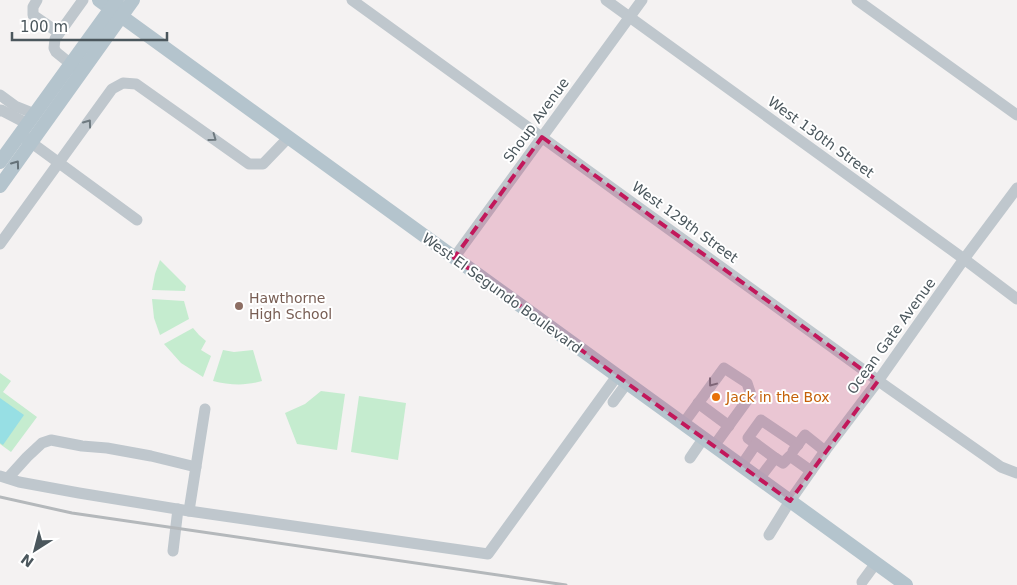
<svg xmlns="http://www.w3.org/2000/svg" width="1017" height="585" font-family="'DejaVu Sans',sans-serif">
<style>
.green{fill:#c5eccf}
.water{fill:#97dfe4}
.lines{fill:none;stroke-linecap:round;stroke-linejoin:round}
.minor{stroke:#bfc7cd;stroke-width:11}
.major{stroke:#b4c4cd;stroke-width:14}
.rail{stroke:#b4b8bb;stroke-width:3}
.oneway{stroke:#6e797f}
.oneway2{stroke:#657279}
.marked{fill:#c2185b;fill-opacity:0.2;stroke:#c2185b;stroke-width:4;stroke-dasharray:10 6;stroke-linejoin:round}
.education-dot{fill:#8d6e63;stroke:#fff;stroke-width:2}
.food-dot{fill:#e8710a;stroke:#fff;stroke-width:2}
.labels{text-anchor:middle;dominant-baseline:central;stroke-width:4;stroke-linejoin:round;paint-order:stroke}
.street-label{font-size:14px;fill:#4b575d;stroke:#fff}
.education-label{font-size:14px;fill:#785e54;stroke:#fff;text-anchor:start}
.food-label{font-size:14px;fill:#c56008;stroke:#fff;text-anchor:start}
</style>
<rect width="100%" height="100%" fill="#f4f2f2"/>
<g class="green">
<polygon points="160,260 186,286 185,291 152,290 155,274"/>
<polygon points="152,299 184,301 189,319 160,335 154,318"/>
<polygon points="193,328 199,335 206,341 201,350 211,356 203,377 181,363 164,344"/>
<path d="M223,350L234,352L253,350L262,381C246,386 229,385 213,381Z"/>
<polygon points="0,373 11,381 3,392 37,417 11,452 0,444"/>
<polygon points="321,391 345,394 337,450 297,444 285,413 305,404"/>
<polygon points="359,396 406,403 398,460 351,452"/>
</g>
<polygon class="water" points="0,398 24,415 3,445 0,443"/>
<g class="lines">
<g class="minor">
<polyline points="37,0 33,7 33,15 59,33"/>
<polyline points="352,0 887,387 1001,467 1017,473"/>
<polyline points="606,0 964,259 1017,299"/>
<polyline points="857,0 1017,115"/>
<polyline points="77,69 56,52 54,48 55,39 83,0"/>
<polyline points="0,95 15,106 35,114"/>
<polyline points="0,111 1,110 28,124"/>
<polyline points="25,138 137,220"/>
<polyline points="0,244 112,89 123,83 136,84 249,164 263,164 288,138"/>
<polyline points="454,258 642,0"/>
<polyline points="613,402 627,383"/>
<polyline points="698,403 729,426"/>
<polyline points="683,424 724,368 747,383 751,395 714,446"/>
<polyline points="756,444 748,438 761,420 798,445"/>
<polyline points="793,451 805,435 825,451"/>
<polyline points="690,458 703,439"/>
<polyline points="741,466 756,444 775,458"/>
<polyline points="0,476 19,482 79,493 189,511 488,554 617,376"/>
<polyline points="8,478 27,457 42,443 51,440 82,446 107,448 151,456 196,467"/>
<polyline points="759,479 775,458 783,463 790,456 811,471"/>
<polyline points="189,511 205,409"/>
<polyline points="769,535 790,501 825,451 878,381 964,259 1017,188"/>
<polyline points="173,551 178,509"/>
<polyline points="862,582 876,563"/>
</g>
<g class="major">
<polyline points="99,0 906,585"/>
<polyline points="0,162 117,0"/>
<polyline points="0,186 133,0"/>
</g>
<polyline class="rail" points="0,497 72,513 566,585"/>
</g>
<defs><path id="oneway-chevron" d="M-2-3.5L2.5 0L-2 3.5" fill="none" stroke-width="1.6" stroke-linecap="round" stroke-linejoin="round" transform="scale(1.25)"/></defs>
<g class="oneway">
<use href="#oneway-chevron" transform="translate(88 123) rotate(-54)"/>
<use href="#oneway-chevron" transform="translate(213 138) rotate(36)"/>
<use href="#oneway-chevron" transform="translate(712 383) rotate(127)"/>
</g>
<use class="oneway2" href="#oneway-chevron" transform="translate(16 164) rotate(-54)"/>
<path class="marked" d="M542,137L878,381L790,501L454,258Z"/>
<circle class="education-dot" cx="239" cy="306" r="5"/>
<circle class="food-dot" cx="716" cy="397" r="5"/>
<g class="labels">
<g class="street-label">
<text transform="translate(536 120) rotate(-54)">Shoup Avenue</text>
<text transform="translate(821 137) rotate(36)">West 130th Street</text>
<text transform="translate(685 222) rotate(36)">West 129th Street</text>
<text transform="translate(502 293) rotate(36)">West El Segundo Boulevard</text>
<text transform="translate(891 336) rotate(-54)">Ocean Gate Avenue</text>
</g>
<g class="education-label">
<text x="249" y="298">Hawthorne<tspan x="249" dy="16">High School</tspan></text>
</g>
<g class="food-label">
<text x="726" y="397">Jack in the Box</text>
</g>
</g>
<g transform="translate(35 550) rotate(216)" stroke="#ffffff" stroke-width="4" paint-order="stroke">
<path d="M0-4L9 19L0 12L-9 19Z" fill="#4b575d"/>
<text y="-8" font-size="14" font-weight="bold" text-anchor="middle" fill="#4b575d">N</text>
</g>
<path d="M12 32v8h155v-8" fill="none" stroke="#4b575d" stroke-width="2.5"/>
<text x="20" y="32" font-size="15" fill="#4b575d" stroke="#ffffff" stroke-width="4" paint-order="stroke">100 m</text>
</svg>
